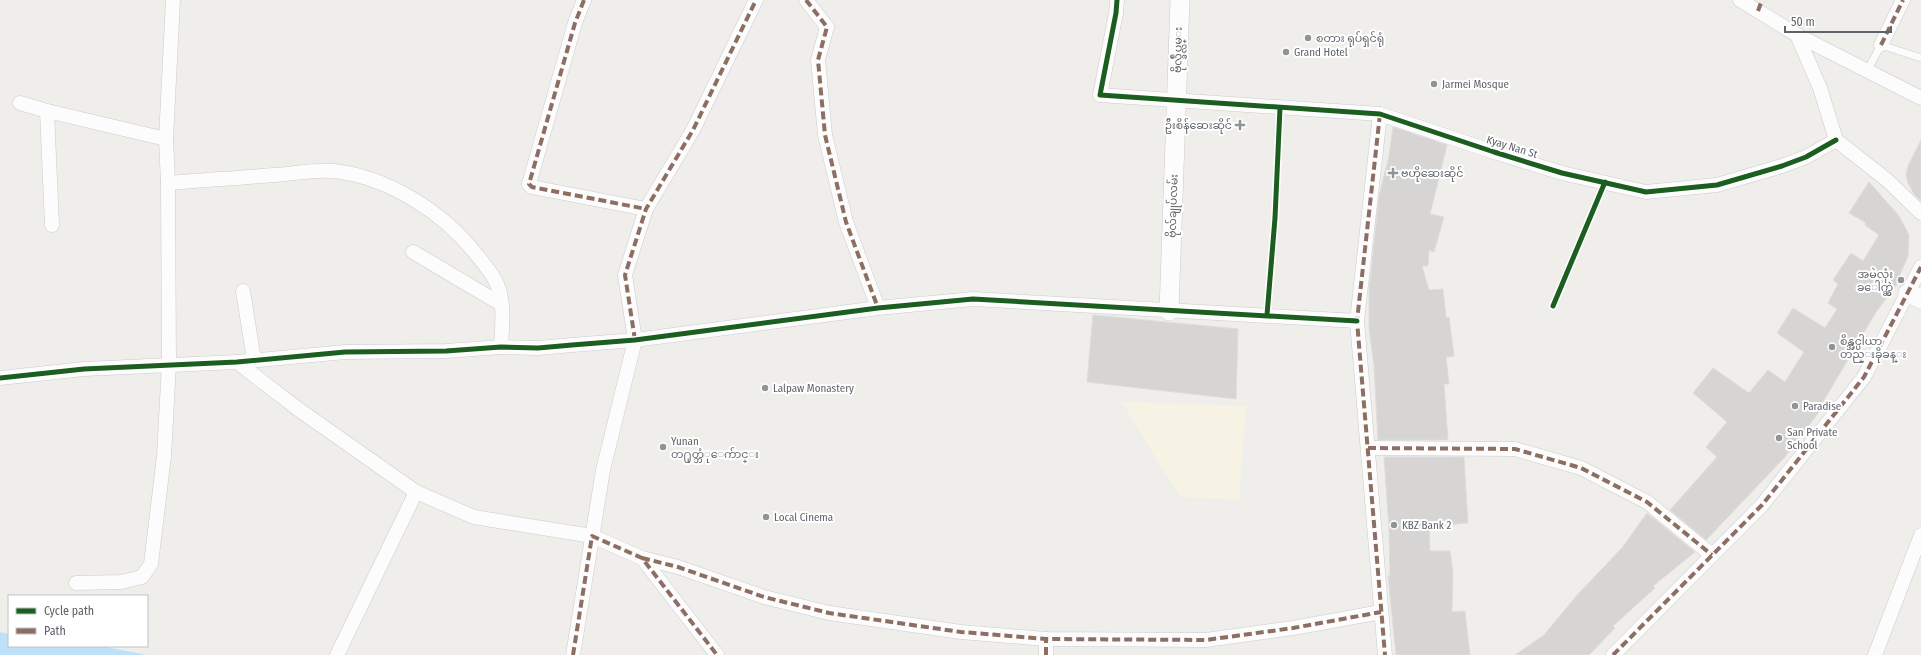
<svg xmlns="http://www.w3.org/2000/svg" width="1921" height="655" font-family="'Fira Sans Condensed','Noto Sans Myanmar',sans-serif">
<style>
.commercial{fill:#f7f3e4}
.water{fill:#bfe0f9}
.building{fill:#d6d5d3;stroke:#deddd9}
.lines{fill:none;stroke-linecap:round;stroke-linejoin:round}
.lane-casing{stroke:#cbcccc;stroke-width:8}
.street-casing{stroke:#cbcccc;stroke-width:15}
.secondary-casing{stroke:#cacacb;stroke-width:20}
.lane{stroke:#fdfcfc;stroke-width:7}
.street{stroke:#fdfcfc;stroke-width:14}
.secondary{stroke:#fdfcfc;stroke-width:19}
.quiet{stroke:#8d6e63;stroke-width:4;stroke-dasharray:8 4;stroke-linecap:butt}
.cycleway-casing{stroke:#fff;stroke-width:8}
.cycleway{stroke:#1b5e20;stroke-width:5}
.poi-dot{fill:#919496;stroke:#fff;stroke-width:1.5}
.labels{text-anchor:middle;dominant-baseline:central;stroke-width:4;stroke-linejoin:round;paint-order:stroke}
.poi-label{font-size:11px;fill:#5f6368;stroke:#fff;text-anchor:start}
.street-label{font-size:11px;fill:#5f6368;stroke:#fff}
</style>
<rect width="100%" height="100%" fill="#efeeea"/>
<polygon class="commercial" points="1122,402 1246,406 1239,500 1180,497"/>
<polygon class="water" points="0,632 9,634 9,646 101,646 147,655 0,655"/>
<g class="building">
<polygon points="1393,127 1447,145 1430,214 1444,217 1434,252 1429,250 1428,266 1422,266 1429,290 1443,289 1446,318 1449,317 1454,356 1446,357 1449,384 1444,384 1448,440 1378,440 1374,366 1369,328 1369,291 1379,196 1389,156"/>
<polygon points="1921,140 1921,201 1914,194 1908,183 1906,175 1908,166"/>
<polygon points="1869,182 1899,216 1909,235 1908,256 1896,284 1897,284 1876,312 1820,407 1822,408 1806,429 1784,458 1706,540 1670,510 1717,457 1706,447 1727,422 1693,393 1713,368 1749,393 1768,370 1785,382 1804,352 1777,333 1793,308 1825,328 1837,309 1828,303 1838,284 1833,280 1851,253 1863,261 1879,235 1865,225 1866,223 1849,213"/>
<polygon points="1093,315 1238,329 1236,399 1087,382"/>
<polygon points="1384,457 1464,457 1468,523 1429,526 1430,551 1450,551 1453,572 1452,612 1465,611 1470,655 1396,655 1388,576 1390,576 1389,529"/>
<polygon points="1647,513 1695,552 1653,586 1655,588 1613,626 1615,628 1589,655 1515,655 1544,635 1578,594 1622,548"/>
</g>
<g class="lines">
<defs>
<polyline id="lane" points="1867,71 1881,45 1921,58"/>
<g id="street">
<polyline points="584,0 575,23 529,184 532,187 646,209"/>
<polyline points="806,0 827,27 818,60 825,135 846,222 878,308"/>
<polyline points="1117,0 1116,13 1100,95 1380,114 1494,152 1562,173 1646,192 1717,185 1782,166 1806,157 1836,140"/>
<polyline points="1740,0 1797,35 1921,98"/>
<polyline points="1797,35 1820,88 1836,140 1887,180 1921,213"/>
<polyline points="1881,45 1903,0"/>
<polyline points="20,103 47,111 166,139"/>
<polyline points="47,111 52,225"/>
<polyline points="1380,114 1357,321 1385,655"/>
<path d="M168,183C203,180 239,178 274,175C294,174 314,169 334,171C388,177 443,212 476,254C484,264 492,273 497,284C505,303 502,327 501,347"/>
<polyline points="413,252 501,304"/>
<polyline points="243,291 254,360"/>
<polyline points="237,362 298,409 416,492 474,517 592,536 642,558 717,655"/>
<polyline points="0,378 84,369 237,362 345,352 446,351 501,347 538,348 572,345 635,340 878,308 973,299 1357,321"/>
<polyline points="1368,448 1515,449 1581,468 1647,502 1712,555"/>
<polyline points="642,558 678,567 764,597 829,613 961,632 1046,639 1206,640 1293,628 1381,612"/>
<polyline points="76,583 121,582 142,577 151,564 164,456 169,364 168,183 166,139 173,0"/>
<polyline points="337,655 416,492"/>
<polyline points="573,655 603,470 635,340 625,275 646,209 693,130 756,0"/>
<polyline points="1046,655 1046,639"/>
<polyline points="1613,655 1762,505 1864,377 1921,267"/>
<polyline points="1875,655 1921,535"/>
</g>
<g id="secondary">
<polyline points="1908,293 1921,299"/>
<polyline points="1169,311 1180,0"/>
</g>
</defs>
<use href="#lane" class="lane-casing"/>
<use href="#street" class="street-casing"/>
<use href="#secondary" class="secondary-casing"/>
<use href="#lane" class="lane"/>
<use href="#street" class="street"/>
<use href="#secondary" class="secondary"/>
<g class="quiet">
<polyline points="584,0 575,23 529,184 532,187 646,209"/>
<polyline points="806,0 827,27 818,60 825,135 846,222 878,308"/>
<polyline points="1758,11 1762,0"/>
<polyline points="1881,45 1903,0"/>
<polyline points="1380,114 1357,321 1385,655"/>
<polyline points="635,340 625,275 646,209 693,130 756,0"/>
<polyline points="1368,448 1515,449 1581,468 1647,502 1712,555"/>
<polyline points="642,558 678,567 764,597 829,613 961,632 1046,639 1206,640 1293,628 1381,612"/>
<polyline points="573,655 592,536 642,558 717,655"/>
<polyline points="1046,655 1046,639"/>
<polyline points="1613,655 1762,505 1864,377 1921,267"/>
</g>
<defs>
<g id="cycleway">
<polyline points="1117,0 1116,13 1100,95 1380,114 1494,152 1562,173 1646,192 1717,185 1782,166 1806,157 1836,140"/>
<polyline points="1553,306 1605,182"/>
<polyline points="1267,315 1275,218 1280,108"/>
<polyline points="0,378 84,369 237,362 345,352 446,351 501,347 538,348 572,345 635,340 878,308 973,299 1357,321"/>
</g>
</defs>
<use href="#cycleway" class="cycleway-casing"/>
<use href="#cycleway" class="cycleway"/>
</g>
<g class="poi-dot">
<circle cx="1308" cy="38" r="4"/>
<circle cx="1286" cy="52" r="4"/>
<circle cx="1434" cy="84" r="4"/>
<path d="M1238 119h4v4h4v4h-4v4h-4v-4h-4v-4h4z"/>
<path d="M1391 167h4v4h4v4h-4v4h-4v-4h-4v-4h4z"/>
<circle cx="1901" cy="280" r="4"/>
<circle cx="1832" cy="347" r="4"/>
<circle cx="765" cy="388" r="4"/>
<circle cx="1795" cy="406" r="4"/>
<circle cx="1779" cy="438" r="4"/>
<circle cx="663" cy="447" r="4"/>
<circle cx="766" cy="517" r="4"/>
<circle cx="1394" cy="525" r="4"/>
</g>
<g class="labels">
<g class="poi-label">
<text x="1316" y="38">စတား ရုပ်ရှင်ရုံ</text>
<text x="1294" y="52">Grand Hotel</text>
<text x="1442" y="84">Jarmei Mosque</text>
<text x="1232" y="125" text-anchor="end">ဦးစိန်ဆေးဆိုင်</text>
<text x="1401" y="173">ဗဟိုဆေးဆိုင်</text>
<text x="1893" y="274" text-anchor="end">အမဲလုံး<tspan x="1893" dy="13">ခ‌ေါက္ဆွဲ</tspan></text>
<text x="1840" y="341">စိန္အင္ပါယာ<tspan x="1840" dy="13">တည္းခိုခန္း</tspan></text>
<text x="773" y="388">Lalpaw Monastery</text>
<text x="1803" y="406">Paradise</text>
<text x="1787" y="432">San Private<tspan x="1787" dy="13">School</tspan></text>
<text x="671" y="441">Yunan<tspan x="671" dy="13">တ႐ုတ္ဘံုေက်ာင္း</tspan></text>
<text x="774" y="517">Local Cinema</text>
<text x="1402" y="525">KBZ Bank 2</text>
</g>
<g class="street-label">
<text transform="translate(1178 50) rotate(-89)">ဗိုလ္ခ်ဳပ္လမ္း</text>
<text transform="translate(1512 147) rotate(17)">Kyay Nan St</text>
<text transform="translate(1173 206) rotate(-88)">ဗိုလ်ချုပ်လမ်း</text>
</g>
</g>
<rect x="8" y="595" width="140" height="52" fill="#ffffff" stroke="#bfc1c3"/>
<rect x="16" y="608" width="20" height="6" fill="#1b5e20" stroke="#bfc1c3"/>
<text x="44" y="615" font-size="12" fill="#5f6368">Cycle path</text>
<rect x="16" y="628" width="20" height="6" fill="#8d6e63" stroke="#bfc1c3"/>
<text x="44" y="635" font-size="12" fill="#5f6368">Path</text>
<path d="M1785 26v6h106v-6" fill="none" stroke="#5f6368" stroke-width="2"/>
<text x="1791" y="26" font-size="12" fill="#5f6368" stroke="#ffffff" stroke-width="3" paint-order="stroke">50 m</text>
</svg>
